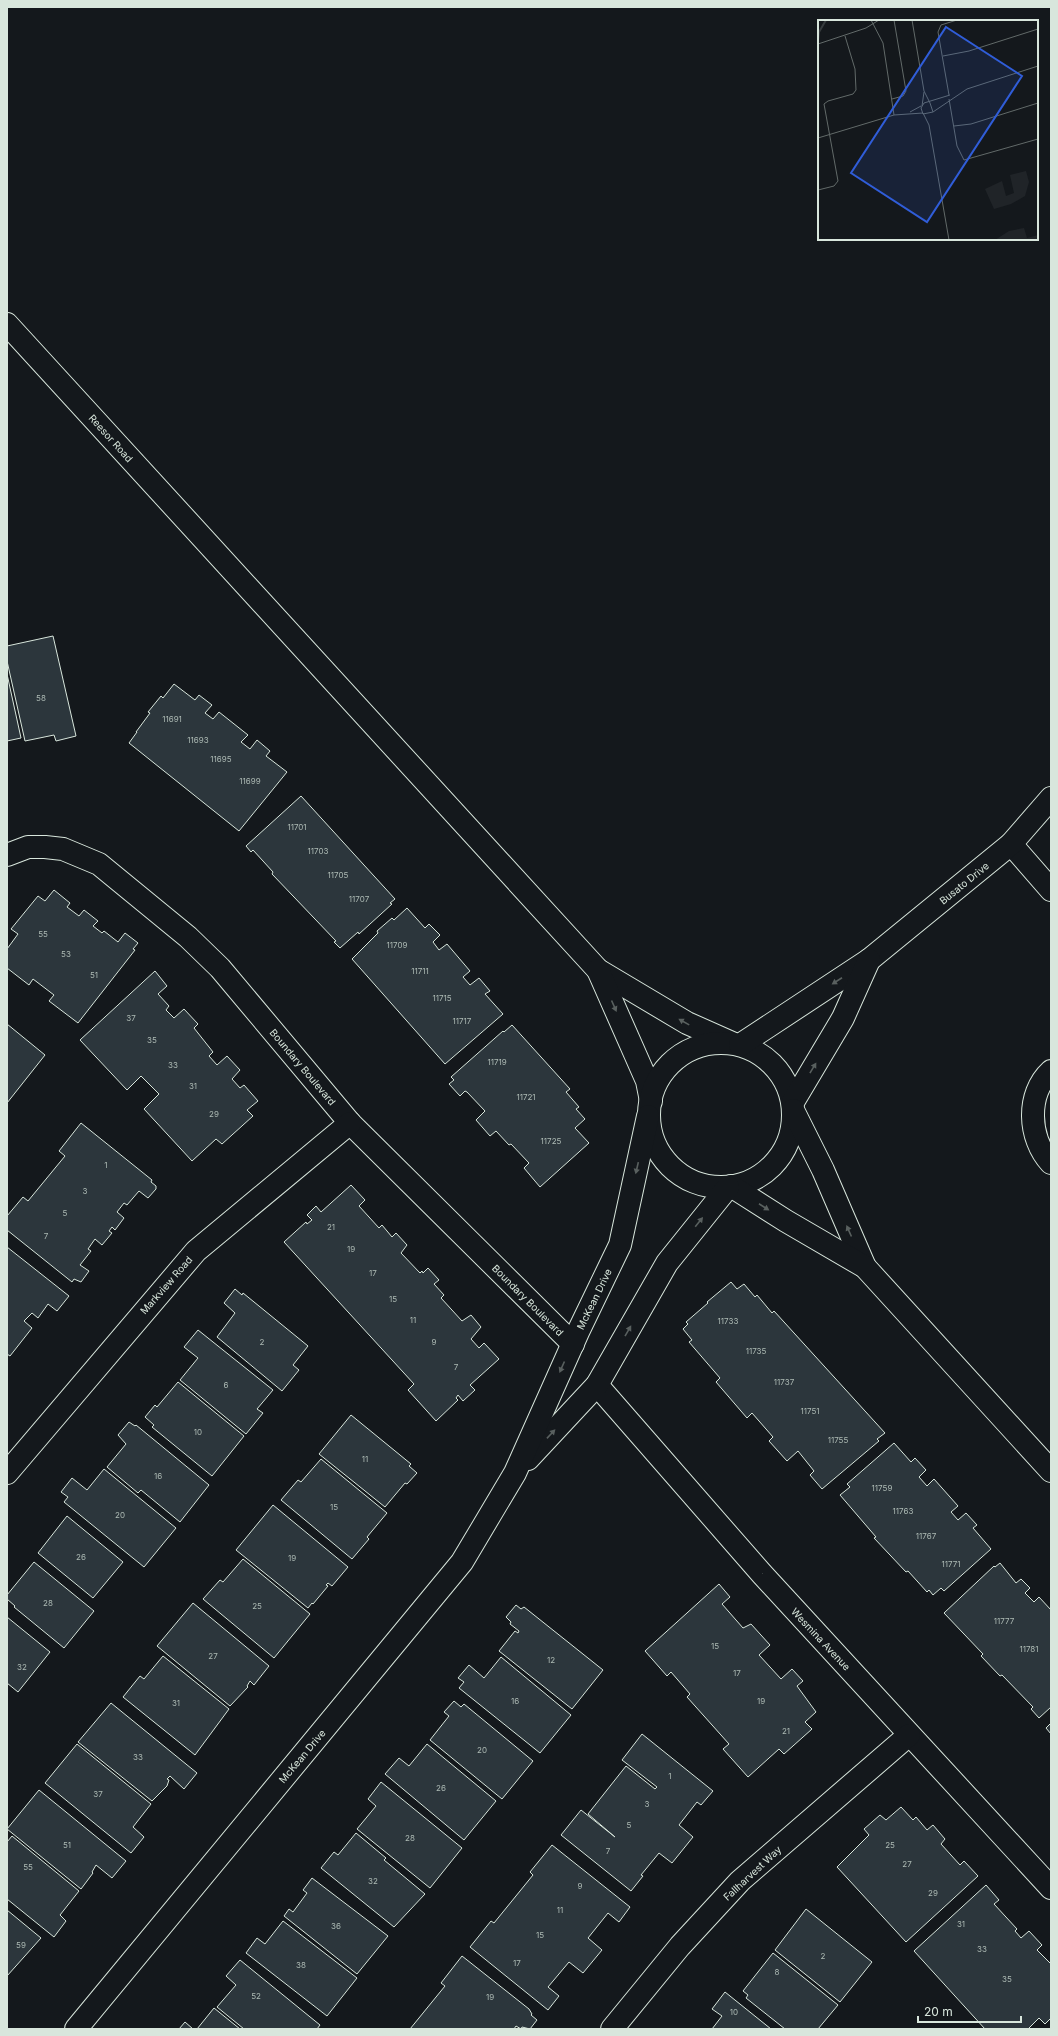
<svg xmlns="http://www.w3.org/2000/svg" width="1058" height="2036" font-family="Inter,sans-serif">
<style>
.building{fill:#2c363c;stroke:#d8e6dc}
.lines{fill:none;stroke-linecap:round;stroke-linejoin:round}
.street-casing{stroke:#d8e6dc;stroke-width:24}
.secondary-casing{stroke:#d8e6dc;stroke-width:24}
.street{stroke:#14181c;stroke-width:22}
.secondary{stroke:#14181c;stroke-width:22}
.oneway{fill:#59605f}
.labels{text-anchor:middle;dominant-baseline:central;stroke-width:3;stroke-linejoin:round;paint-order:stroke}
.number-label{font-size:8px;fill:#adbab4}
.street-label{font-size:10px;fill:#d8e6dc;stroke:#14181c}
.inset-river{fill:none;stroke:#363b3e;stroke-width:2}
.inset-road{fill:none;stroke:#626a69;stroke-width:1}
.view{fill:#305dd8;fill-opacity:0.15;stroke:#305dd8;stroke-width:2}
.inset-edge{fill:none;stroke:#d8e6dc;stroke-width:2}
</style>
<rect width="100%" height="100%" fill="#14181c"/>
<g class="building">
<polygon points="53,636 76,736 56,741 54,735 25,741 7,661 7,646"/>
<polygon points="7,674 21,738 7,741"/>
<polygon points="174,684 195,700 199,695 212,705 205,713 213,719 219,712 248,735 241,742 250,749 257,740 270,751 266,756 287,772 239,831 129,743 137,732 136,732 150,713 148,712 161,696 163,698"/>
<polygon points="301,796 395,899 390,903 392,904 359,934 358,932 340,948 334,942 336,941 272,874 273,872 253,850 251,852 246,846"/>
<polygon points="54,890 70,903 67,907 79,916 84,910 98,921 93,926 102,933 104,931 118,942 125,933 138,943 133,949 135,950 78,1023 49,1001 54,995 33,979 29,985 7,968 7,949 18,934 11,929 38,896 45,901"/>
<polygon points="407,908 425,928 429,924 440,935 433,942 439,950 447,944 470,971 463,977 470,985 479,978 490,991 485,994 503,1014 445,1064 352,959 378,933 377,931 392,918 394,920"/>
<polygon points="155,971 167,986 158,994 169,1006 166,1010 174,1018 184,1009 198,1024 194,1028 213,1052 209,1056 217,1065 227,1056 240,1070 232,1079 240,1088 244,1085 258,1101 247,1110 253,1116 222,1144 216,1139 192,1161 144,1109 159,1094 141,1076 127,1090 80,1040"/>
<polygon points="7,1024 45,1055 7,1103"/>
<polygon points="512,1025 570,1089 566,1092 579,1107 576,1109 585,1119 575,1128 589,1143 540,1187 524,1168 529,1163 511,1144 509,1145 496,1131 490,1136 476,1120 485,1111 467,1092 465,1091 460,1096 449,1084 454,1080 451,1077 503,1031 504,1032"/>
<polygon points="81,1123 152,1180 151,1182 156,1186 156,1189 148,1198 139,1191 127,1205 124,1203 117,1212 124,1218 115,1230 112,1227 109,1231 112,1233 102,1245 95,1239 88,1249 91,1251 80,1265 89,1271 81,1282 74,1279 72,1282 7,1230 7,1216 23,1197 28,1201 65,1156 59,1151"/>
<polygon points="351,1185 365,1200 359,1206 379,1228 382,1225 392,1237 396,1233 407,1245 401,1253 420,1273 422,1271 423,1273 428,1268 439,1280 434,1284 444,1295 441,1298 462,1321 471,1315 481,1327 471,1339 479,1348 484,1343 499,1359 470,1385 475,1390 463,1401 458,1395 456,1398 458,1400 436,1421 408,1390 414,1384 284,1242 306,1222 307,1224 312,1220 307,1215 316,1206 321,1212"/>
<polygon points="7,1247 69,1296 57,1311 48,1304 38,1318 32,1313 24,1321 32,1328 10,1356 7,1354"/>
<polygon points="731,1282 737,1289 744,1284 755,1297 757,1295 772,1313 774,1311 885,1433 877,1439 879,1441 822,1489 810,1475 814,1471 798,1451 787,1461 769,1441 773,1437 752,1413 747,1418 716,1382 720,1378 689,1342 692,1340 683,1329 688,1324 686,1322 708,1303 707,1302"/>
<polygon points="235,1289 242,1295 243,1293 308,1346 293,1365 299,1370 282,1391 217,1337 235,1313 224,1303"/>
<polygon points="198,1330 273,1390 257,1409 263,1413 246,1434 180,1380 198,1358 184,1347"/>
<polygon points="178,1382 244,1436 212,1476 152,1427 154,1425 145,1417 155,1405 157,1407"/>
<polygon points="351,1415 411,1464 409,1466 417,1473 407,1484 405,1483 385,1507 319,1454"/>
<polygon points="129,1422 135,1426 136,1425 209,1485 180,1522 141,1490 138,1493 107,1467 126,1444 118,1435"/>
<polygon points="894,1443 911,1462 915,1458 926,1470 919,1477 927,1486 934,1479 958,1506 951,1512 958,1520 966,1513 977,1525 973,1528 991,1549 944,1591 941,1588 933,1595 929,1590 927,1592 908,1571 906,1572 874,1538 876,1537 840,1495 850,1487 847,1484"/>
<polygon points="321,1459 387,1513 367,1537 369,1539 352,1559 281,1500 298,1480 301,1482"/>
<polygon points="104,1469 176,1528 144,1567 64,1502 68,1497 61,1492 72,1478 87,1490"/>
<polygon points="273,1505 348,1567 332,1586 328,1583 326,1585 328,1586 313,1604 312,1603 308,1608 236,1550"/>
<polygon points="67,1516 123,1562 93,1598 38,1553"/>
<polygon points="243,1559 310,1614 274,1658 203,1599 220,1580 223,1582"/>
<polygon points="34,1562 94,1611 64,1648 14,1607 15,1606 7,1599 7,1595"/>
<polygon points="1000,1563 1016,1583 1021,1579 1030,1588 1025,1593 1034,1602 1039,1597 1051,1610 1051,1707 1039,1718 1031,1709 1033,1707 1002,1675 1000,1676 981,1656 983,1654 944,1613 994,1566 995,1567"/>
<polygon points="719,1584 730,1597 722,1604 743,1628 751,1624 770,1645 759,1655 781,1679 792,1669 803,1681 797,1686 816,1712 805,1722 812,1729 784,1754 779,1749 748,1777 723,1749 729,1744 687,1697 690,1694 671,1672 667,1676 645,1651"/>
<polygon points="193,1603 269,1666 254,1685 250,1681 247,1686 248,1687 230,1706 157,1646"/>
<polygon points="516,1605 521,1609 524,1607 603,1670 572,1709 499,1651 515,1631 518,1633 519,1631 510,1624 511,1622 506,1617"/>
<polygon points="7,1617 50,1652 18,1692 7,1683"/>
<polygon points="163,1656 229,1709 195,1755 123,1697 140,1676 144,1679"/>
<polygon points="501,1657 571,1715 540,1753 459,1688 464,1682 458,1678 469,1665 484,1678"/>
<polygon points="454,1701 461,1707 464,1704 533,1761 502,1799 430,1740 449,1716 444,1712"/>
<polygon points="111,1703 197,1773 184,1789 170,1776 167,1779 169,1780 167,1786 152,1801 78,1742"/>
<polygon points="1051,1723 1051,1734 1046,1728"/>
<polygon points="642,1734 713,1791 701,1805 697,1802 679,1825 693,1837 672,1863 659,1853 641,1875 643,1876 631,1891 561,1835 581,1810 615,1837 588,1814 626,1766 655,1789 657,1787 622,1760"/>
<polygon points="77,1744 151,1804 133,1827 144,1837 131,1853 45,1783"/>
<polygon points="427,1744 496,1801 464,1840 385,1774 399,1758 409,1766"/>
<polygon points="381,1782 462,1848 430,1888 357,1829 376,1806 368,1799"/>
<polygon points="39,1790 126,1861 112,1878 96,1865 92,1872 93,1873 81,1889 7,1829"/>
<polygon points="901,1807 913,1820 916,1817 927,1830 933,1825 945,1839 941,1844 960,1865 964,1861 978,1876 906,1942 837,1867 869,1835 864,1829 880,1815 886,1820"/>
<polygon points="356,1833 386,1858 384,1860 425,1894 394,1927 321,1868 334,1852 338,1855"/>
<polygon points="12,1836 79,1891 60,1915 66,1921 54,1937 7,1899 7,1842"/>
<polygon points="552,1845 630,1907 619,1922 608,1913 588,1938 602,1950 583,1973 569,1962 548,1987 559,1996 548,2010 470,1947 491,1921 494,1923 533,1875 530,1872"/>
<polygon points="312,1878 388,1936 357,1974 284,1916 289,1909 293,1912 307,1893 303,1890"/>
<polygon points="986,1885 999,1900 994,1904 1017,1929 1015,1931 1021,1938 1029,1931 1042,1945 1037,1950 1051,1964 1051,2018 1045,2024 1039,2018 1028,2029 985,2029 914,1951"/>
<polygon points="806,1909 872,1962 840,2002 775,1950"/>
<polygon points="7,1910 41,1938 7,1976"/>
<polygon points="283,1921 357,1978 327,2016 246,1953 257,1938 265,1944"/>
<polygon points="773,1953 838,2005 818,2029 785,2029 746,1998 748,1995 743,1991"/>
<polygon points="462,1956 529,2009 532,2014 531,2015 537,2020 530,2029 522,2027 521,2029 516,2026 514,2029 410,2029 445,1986 441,1983"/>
<polygon points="240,1960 320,2025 317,2029 244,2029 217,2007 236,1985 226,1976"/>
<polygon points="725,1992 771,2029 712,2029 722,2016 712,2009"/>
<polygon points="214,2008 240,2029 197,2029"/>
<polygon points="185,2022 193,2029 179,2029"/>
</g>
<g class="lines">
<defs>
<g id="street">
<polyline points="1011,844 1051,890"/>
<polyline points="7,855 28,847 45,847 63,849 99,864 188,937 220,968 350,1123 573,1344"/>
<path d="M1051,1071C1026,1094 1028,1138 1051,1163"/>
<polyline points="597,1385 762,1574 1051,1888"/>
<polyline points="7,1473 196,1251 350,1123"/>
<polyline points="612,2029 680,1946 740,1881 909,1735"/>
</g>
<g id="secondary">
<polyline points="7,324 598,970 687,1023 732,1043"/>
<polyline points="598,970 647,1081 651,1101"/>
<circle cx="721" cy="1115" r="72"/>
<polyline points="740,1045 869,960 1011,844 1051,798"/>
<polyline points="793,1102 843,1018 869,960"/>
<polyline points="793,1110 823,1170 865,1267"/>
<polyline points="731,1186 786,1221 865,1267 1051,1471"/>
<polyline points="528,1459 597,1385 667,1263 728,1187"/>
<polyline points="76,2029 462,1562 515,1473 578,1332 620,1245 648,1116"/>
</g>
</defs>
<use href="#street" class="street-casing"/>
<use href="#secondary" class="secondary-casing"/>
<use href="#street" class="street"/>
<use href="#secondary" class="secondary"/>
</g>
<defs><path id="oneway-solid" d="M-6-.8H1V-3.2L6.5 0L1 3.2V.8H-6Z"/></defs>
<g class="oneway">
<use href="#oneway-solid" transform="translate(837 981) rotate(147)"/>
<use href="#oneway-solid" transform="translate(614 1006) rotate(66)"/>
<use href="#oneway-solid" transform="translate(684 1022) rotate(-151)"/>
<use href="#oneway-solid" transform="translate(813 1068) rotate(-59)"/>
<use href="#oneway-solid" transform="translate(637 1168) rotate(103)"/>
<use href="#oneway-solid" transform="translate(764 1207) rotate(33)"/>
<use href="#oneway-solid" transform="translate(699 1222) rotate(-51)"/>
<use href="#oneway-solid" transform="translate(849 1231) rotate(-114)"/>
<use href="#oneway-solid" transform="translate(628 1331) rotate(-60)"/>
<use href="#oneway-solid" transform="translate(562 1367) rotate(114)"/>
<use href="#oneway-solid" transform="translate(551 1434) rotate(-47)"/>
</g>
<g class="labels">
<g class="number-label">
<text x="41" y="698">58</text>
<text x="172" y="719">11691</text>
<text x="198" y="740">11693</text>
<text x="221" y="759">11695</text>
<text x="250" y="781">11699</text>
<text x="297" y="827">11701</text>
<text x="318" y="851">11703</text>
<text x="338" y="875">11705</text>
<text x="359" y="899">11707</text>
<text x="43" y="934">55</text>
<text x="397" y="945">11709</text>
<text x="66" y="954">53</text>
<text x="420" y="971">11711</text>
<text x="94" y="975">51</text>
<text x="442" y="998">11715</text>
<text x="131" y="1018">37</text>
<text x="462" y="1021">11717</text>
<text x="152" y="1040">35</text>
<text x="497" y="1062">11719</text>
<text x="173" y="1065">33</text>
<text x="193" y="1086">31</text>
<text x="526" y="1097">11721</text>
<text x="214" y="1114">29</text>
<text x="551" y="1141">11725</text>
<text x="106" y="1165">1</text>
<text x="85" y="1191">3</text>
<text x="65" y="1213">5</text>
<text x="331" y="1227">21</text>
<text x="46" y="1236">7</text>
<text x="351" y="1249">19</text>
<text x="373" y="1273">17</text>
<text x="393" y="1299">15</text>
<text x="413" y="1320">11</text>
<text x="728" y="1321">11733</text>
<text x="262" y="1342">2</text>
<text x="434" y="1342">9</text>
<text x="756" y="1351">11735</text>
<text x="456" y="1367">7</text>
<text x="784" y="1382">11737</text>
<text x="226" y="1385">6</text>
<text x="810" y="1411">11751</text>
<text x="198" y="1432">10</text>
<text x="838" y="1440">11755</text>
<text x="365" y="1459">11</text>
<text x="158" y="1476">16</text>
<text x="882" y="1488">11759</text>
<text x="334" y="1507">15</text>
<text x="903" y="1511">11763</text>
<text x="120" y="1515">20</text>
<text x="926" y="1536">11767</text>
<text x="81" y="1557">26</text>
<text x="292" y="1558">19</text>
<text x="951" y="1564">11771</text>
<text x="48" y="1603">28</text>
<text x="257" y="1606">25</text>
<text x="1004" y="1621">11777</text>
<text x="715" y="1646">15</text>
<text x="1029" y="1649">11781</text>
<text x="213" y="1656">27</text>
<text x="551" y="1660">12</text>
<text x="22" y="1667">32</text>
<text x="737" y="1673">17</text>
<text x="515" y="1701">16</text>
<text x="761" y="1701">19</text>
<text x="176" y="1703">31</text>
<text x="786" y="1731">21</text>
<text x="482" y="1750">20</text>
<text x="138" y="1757">33</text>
<text x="670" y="1776">1</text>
<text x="441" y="1788">26</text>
<text x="98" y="1794">37</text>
<text x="647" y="1804">3</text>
<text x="629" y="1825">5</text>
<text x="410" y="1838">28</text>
<text x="67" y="1845">51</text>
<text x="890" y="1845">25</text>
<text x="608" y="1851">7</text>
<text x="907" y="1864">27</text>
<text x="28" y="1867">55</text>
<text x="373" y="1881">32</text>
<text x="580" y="1886">9</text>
<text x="933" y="1893">29</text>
<text x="560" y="1910">11</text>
<text x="961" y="1924">31</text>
<text x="336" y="1926">36</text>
<text x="540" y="1935">15</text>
<text x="21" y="1945">59</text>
<text x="982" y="1949">33</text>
<text x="823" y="1956">2</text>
<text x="517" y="1963">17</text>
<text x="301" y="1965">38</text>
<text x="777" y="1972">8</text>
<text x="1007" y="1979">35</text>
<text x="256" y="1996">52</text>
<text x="490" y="1997">19</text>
<text x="734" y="2012">10</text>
</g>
<g class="street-label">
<text transform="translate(111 438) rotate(48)">Reesor Road</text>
<text transform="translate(964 883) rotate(-39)">Busato Drive</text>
<text transform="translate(303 1067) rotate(50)">Boundary Boulevard</text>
<text transform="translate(166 1285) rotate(-49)">Markview Road</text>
<text transform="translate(594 1299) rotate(-64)">McKean Drive</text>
<text transform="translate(528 1300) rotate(45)">Boundary Boulevard</text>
<text transform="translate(821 1639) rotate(47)">Wesmina Avenue</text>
<text transform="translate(302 1756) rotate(-50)">McKean Drive</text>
<text transform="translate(752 1873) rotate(-43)">Fallharvest Way</text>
</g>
</g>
<g transform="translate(818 20)">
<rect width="220" height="220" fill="#14181c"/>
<path d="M208,151L211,162L207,176L193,184L176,189L167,169L184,161L188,176L196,173L192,155ZM206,208L209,218L220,215V220H177L191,211Z" fill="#202428"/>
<path class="inset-river" d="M0,21L1,12L8,0M0,30V55"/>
<path class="inset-road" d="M53,0L65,23L76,95M94,0L106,71L112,83M0,24L48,8L61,0M125,36L151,31L220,9M131,75L120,12L123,5L139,0M74,79L85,76L88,71L76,0M131,79L139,126L146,140L220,119M112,83L115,92L105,94L103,88L106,83L132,75M104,86L106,72M92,92L103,86M115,92L149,69L220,46M105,93L111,105L131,220M136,106L153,104L220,83M0,118L76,95L105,93M0,170L16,166L20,161L6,84L10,81L35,74L38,70L37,49L27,16"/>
<path class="view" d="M128,7L204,56L109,202L33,153Z"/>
<rect width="220" height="220" class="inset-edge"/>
</g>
<rect width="1058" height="2036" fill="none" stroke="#d8e6dc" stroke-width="16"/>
<path d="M918 2016v6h103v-6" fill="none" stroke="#d8e6dc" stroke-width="2"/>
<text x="924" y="2016" font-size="12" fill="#d8e6dc" stroke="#14181c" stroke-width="3" paint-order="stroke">20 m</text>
</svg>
